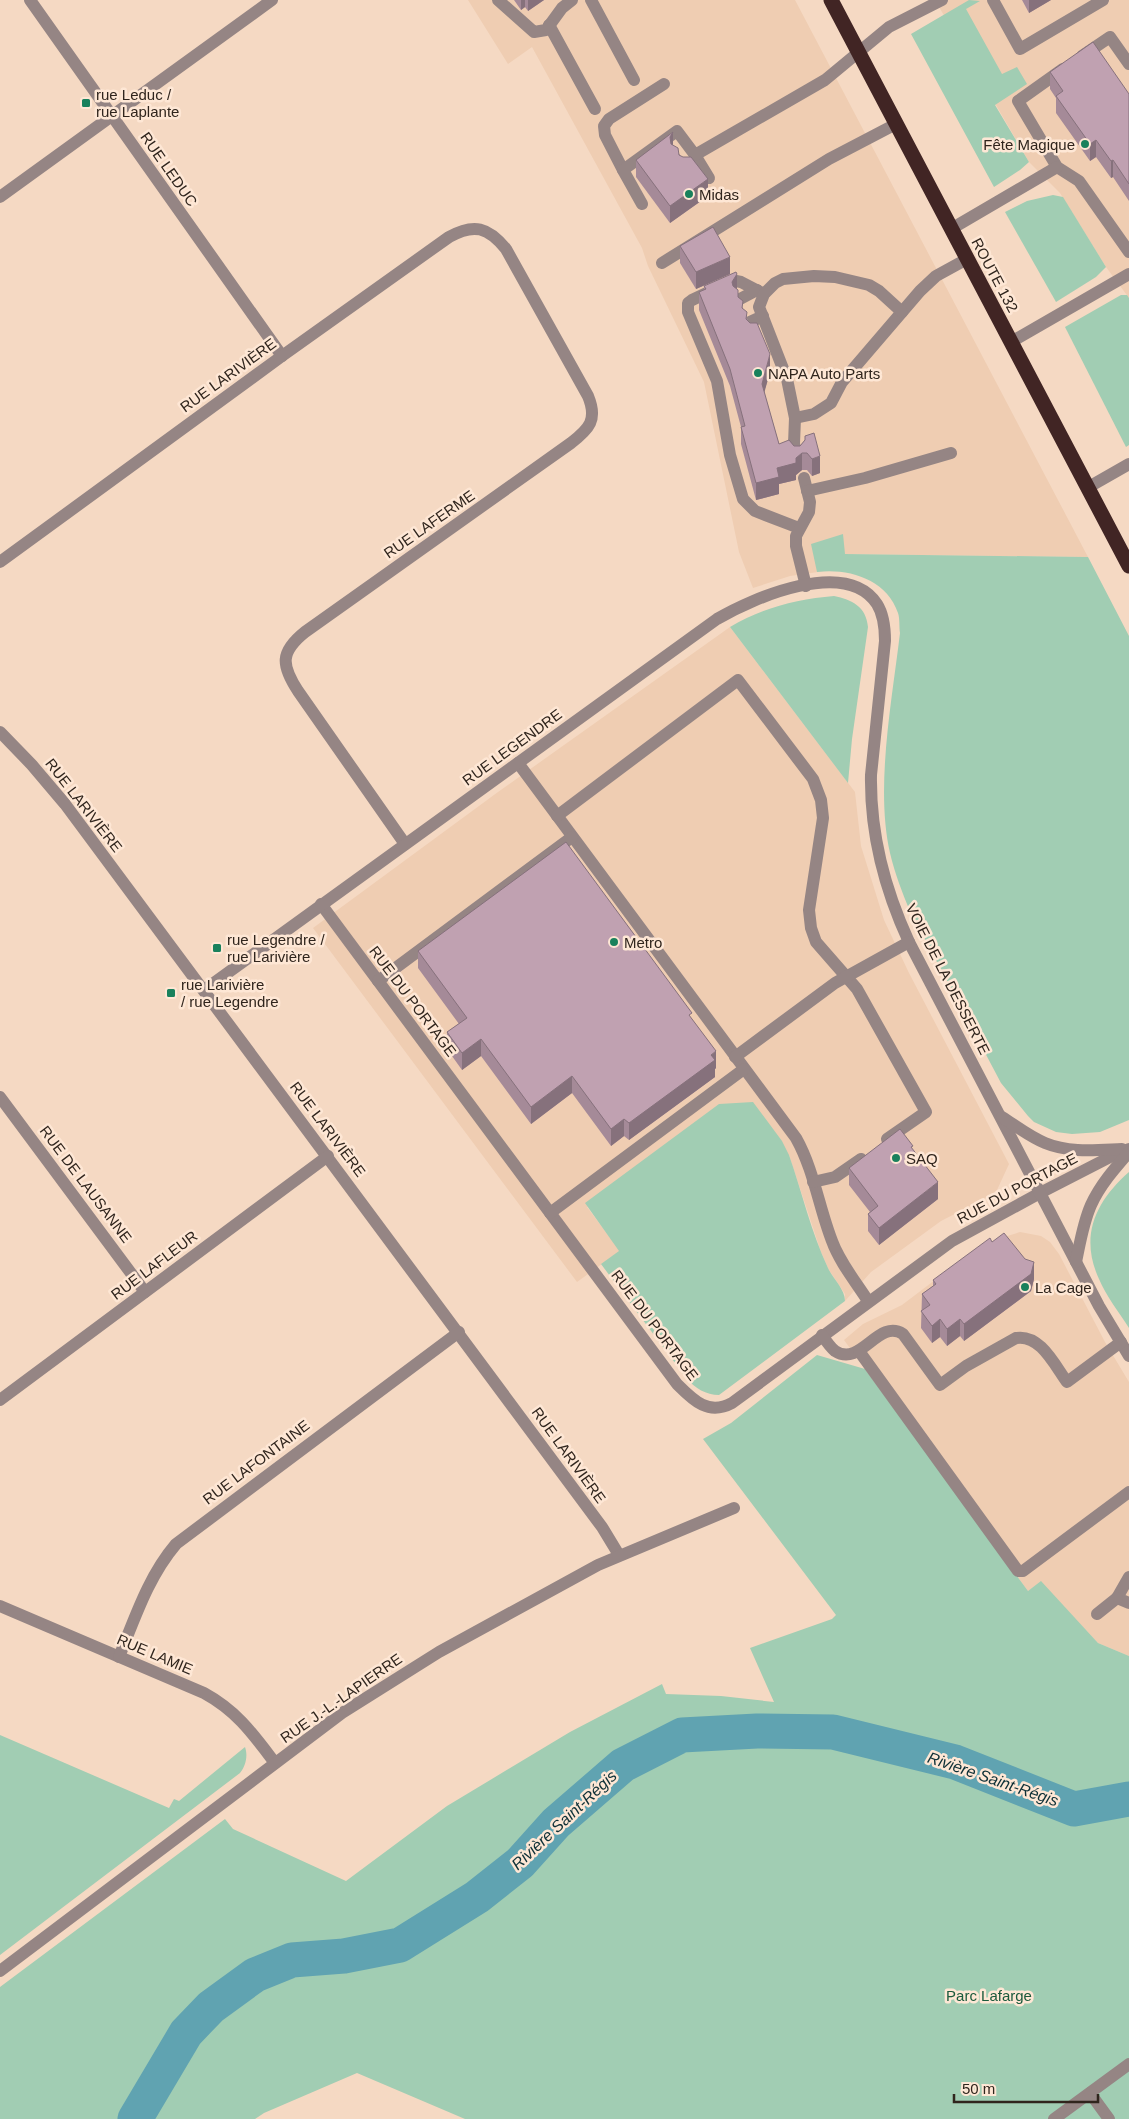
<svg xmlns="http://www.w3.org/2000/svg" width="1129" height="2119" font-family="Arial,sans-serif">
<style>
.built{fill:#efcdb2}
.green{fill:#a1cdb3}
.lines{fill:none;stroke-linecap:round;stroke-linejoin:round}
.river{stroke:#60a3b1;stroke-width:35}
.minor{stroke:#958584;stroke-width:12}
.highway{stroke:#412524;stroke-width:15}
.wall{fill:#a58a98}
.shaded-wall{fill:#86717c}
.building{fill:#c0a1b1;stroke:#86717c}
.poi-dot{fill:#19815c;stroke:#fee7d5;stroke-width:2}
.labels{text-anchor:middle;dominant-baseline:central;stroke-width:5;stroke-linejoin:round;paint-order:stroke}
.poi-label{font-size:15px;fill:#30251d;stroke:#fee7d5;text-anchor:start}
.street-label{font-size:15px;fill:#30251d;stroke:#fee7d5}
.park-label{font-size:15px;fill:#1a5a3c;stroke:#fee7d5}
.water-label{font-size:16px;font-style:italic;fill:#0e3037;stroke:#fee7d5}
</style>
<rect width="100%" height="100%" fill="#f5d9c3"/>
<g class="built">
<polygon points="468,0 795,0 1088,557 845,554 844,572 832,570 790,576 753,588 739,552 704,382 648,266 642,248 532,47 508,64"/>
<polygon points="935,0 1129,0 1129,298 1106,267 1060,193 1029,162"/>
<polygon points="730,627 855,792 861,846 884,920 909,973 1009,1164 997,1190 988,1197 941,1221 871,1272 845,1301 845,1294 829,1270 821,1252 789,1155 587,1207 620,1251 577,1282 313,928 498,792"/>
<polygon points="1020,1232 1041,1236 1050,1242 1059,1254 1105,1342 1129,1382 1129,1656 1098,1643 1041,1582 1028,1591 844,1340 863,1324 902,1305 960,1261 1001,1238"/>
</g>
<g class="green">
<polygon points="969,0 980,1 966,9 1002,74 1017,67 1027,84 995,105 1029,162 1020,170 994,187 911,34"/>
<polygon points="1053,195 1063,197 1106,267 1096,277 1056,302 1005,212 1027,201"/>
<polygon points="1121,295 1127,295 1129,298 1129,445 1126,447 1065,327"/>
<path d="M843,534L845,554L1088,557L1129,636V1120L1100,1132L1072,1134L1056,1132L1034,1122L1028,1116L1001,1083L910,911C902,892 895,874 890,853C875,787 892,701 900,633C899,627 900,619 898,613C887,579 848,568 817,572L811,544Z"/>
<path d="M834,596C852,600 866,606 868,627L852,739L848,783L730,627C762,608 797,599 834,596Z"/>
<path d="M753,1102L782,1141L789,1155C802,1192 811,1232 828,1268C833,1279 845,1289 845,1301L719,1395C706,1395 695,1388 687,1379L601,1264L619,1251L585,1203L719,1104Z"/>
<path d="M1129,1172V1328C1119,1312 1106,1296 1099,1279C1079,1236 1096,1201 1129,1172Z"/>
<polygon points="817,1355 865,1369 1028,1591 1041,1581 1098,1643 1129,1656 1129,2119 465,2119 357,2073 264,2113 255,2119 0,2119 0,1987 225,1819 233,1829 346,1881 447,1806 570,1732 662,1684 666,1694 721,1696 774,1702 750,1648 832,1619 836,1615 703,1439 731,1423"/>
<path d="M0,1735L169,1808L174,1799L179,1801L245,1747C248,1755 246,1766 240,1773L0,1955Z"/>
</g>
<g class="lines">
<polyline class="river" points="135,2119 186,2033 211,2007 255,1975 292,1960 344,1956 400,1945 477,1897 520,1863 556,1823 623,1765 682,1735 757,1731 833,1732 955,1762 1074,1809 1129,1799"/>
<g class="minor">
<polyline points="30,0 282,356"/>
<polyline points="498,0 534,32 546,30 562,8 572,0"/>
<polyline points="591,0 634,80"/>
<polyline points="993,0 1020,49 1103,0"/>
<polyline points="549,25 595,109"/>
<polyline points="1082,56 1110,37 1129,64"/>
<polyline points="1063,69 1018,101 1057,167 1079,181 1129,252"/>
<polyline points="695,155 709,178"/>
<polyline points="623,170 605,135 604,126 609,119 664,84"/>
<polyline points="0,197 272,0"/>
<polyline points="642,204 623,170 677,131 695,155 825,80 889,27 942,0"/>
<polyline points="951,229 1057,167"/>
<polyline points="662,263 829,159 896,124"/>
<polyline points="764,294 741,282 736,281 728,283 692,300 688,303 688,312 717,381 730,455 743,499 755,511 799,528"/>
<polyline points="740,299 757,290"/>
<polyline points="750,322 763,316"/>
<polyline points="1011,342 1129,274"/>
<polyline points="795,418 814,414 831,403 842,382 920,291 936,276 967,259"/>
<polyline points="797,455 794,444 795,418 787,379 759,307 764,294 775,283 783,279 814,276 835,277 869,285 879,291 902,312"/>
<polyline points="804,478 810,502 809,512 796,536 796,546 806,586"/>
<polyline points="1087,488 1129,464"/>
<polyline points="807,491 865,478 951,453"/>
<path d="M0,562L282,356L449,237C474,223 488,227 506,249L588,396C598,420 589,429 571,443L305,632C280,652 281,665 298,691L405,844"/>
<polyline points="0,732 32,765 65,804 602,1527 619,1555"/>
<path d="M518,763L796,1138C814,1170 819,1208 832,1241C840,1263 856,1282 868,1301"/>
<polyline points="557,816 738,680 813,779 821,800 823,818 809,910 811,928 816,942 857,989 926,1112 887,1139"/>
<path d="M321,904L677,1384C693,1400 708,1416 732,1403L952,1241L1040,1193L1114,1155L1129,1149"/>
<polyline points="378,981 572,837"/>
<path d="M204,990L717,619C753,598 846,557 877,604C884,615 885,628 885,641L871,775C870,834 884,888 909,942L1099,1306L1129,1356"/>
<polyline points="735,1057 835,983 909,942"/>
<polyline points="0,1097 145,1292"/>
<path d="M1002,1117C1016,1126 1030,1137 1045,1143C1069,1153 1096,1150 1122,1149"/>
<polyline points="813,1182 835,1177 861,1159"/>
<polyline points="550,1213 744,1069"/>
<path d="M1076,1262C1080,1243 1083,1223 1091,1205C1100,1185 1115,1168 1129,1152"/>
<path d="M822,1335C826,1341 830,1347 835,1351C861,1368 878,1318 903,1334L940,1385L966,1366L1016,1338C1040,1334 1054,1364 1067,1382L1121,1342"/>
<polyline points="859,1351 1018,1571 1023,1571 1129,1492"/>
<polyline points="0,1400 328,1156"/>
<polyline points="1129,1577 1117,1598 1129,1603"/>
<path d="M0,1606L204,1693C237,1711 253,1734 275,1763"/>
<polyline points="1097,1614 1117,1598"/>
<path d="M119,1657C135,1618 148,1577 176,1544L459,1332"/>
<polyline points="0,1971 342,1713 439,1652 598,1565 734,1508"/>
<polyline points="1090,2093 1109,2119"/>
<polyline points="1054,2119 1129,2064"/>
</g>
<polyline class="highway" points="831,0 1129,566"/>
</g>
<g class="wall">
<polygon points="514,0 544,0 528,11 525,7 521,10"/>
<polygon points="1022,0 1051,0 1029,13"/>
<polygon points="1050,72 1129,94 1129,201 1113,177 1111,178 1096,157 1090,161 1056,113 1056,98 1050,89"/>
<polygon points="673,145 708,196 670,223 636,177 636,160"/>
<polygon points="680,246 730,274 696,289 680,263"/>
<polygon points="704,286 737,289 738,297 770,372 764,392 779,444 800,446 805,440 820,473 812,476 807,470 802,470 796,475 796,480 779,484 779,494 756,500 741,444 741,427 730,386 699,310 699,292 704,290"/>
<polygon points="418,951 692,1019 716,1068 715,1069 715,1077 629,1140 624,1136 611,1146 572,1093 531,1124 481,1056 462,1070 447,1049 447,1032 459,1024 418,968"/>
<polygon points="849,1168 938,1199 879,1245 868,1231 868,1214 870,1212 849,1185"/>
<polygon points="1034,1279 1031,1291 964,1341 960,1336 947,1346 940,1337 932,1343 921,1328 922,1294 933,1286 933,1280"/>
</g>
<g class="shaded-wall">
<polygon points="521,0 525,0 525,7 521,10"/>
<polygon points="528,0 544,0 528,11"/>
<polygon points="1029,0 1051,0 1029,13"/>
<polygon points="673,132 673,150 670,154 670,137"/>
<polygon points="1096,140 1096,157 1090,161 1090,144"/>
<polygon points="1113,160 1113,177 1111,178 1111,161"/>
<polygon points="708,179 708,196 670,223 670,206"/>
<polygon points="730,257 730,274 696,289 696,272"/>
<polygon points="737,274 737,291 732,299 732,282"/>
<polygon points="770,354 770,372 762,401 762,384"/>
<polygon points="802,453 802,470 796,475 796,480 779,484 779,494 756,500 756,483 777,468 796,458"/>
<polygon points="820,456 820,473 812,476 812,459"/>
<polygon points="481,1039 481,1056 462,1070 462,1053"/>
<polygon points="716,1051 716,1068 715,1069 715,1077 629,1140 629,1123"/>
<polygon points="572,1076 572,1093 531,1124 531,1107"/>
<polygon points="624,1119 624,1136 611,1146 611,1129"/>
<polygon points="938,1182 938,1199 879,1245 879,1228"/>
<polygon points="1034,1262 1034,1279 1031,1291 964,1341 964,1324"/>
<polygon points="940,1319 940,1337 932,1343 932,1326"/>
<polygon points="960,1319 960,1336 947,1346 947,1329"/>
</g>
<g class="building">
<polygon points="1093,42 1129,94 1129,184 1113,160 1111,161 1096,140 1090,144 1056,96 1063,91 1050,72"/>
<polygon points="673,132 670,137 671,144 678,148 679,155 683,157 691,157 708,179 670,206 636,160"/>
<polygon points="713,227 730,257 696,272 680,246"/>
<polygon points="736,272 737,274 732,282 733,286 738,290 738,297 743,301 742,308 747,312 746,319 750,323 757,323 770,354 762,384 779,444 789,440 794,446 800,446 805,440 805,436 814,433 820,456 812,459 807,453 802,453 796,458 796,463 777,468 779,477 756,483 741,427 745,426 730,369 699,292 706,289 704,286"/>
<polygon points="566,842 692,1013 689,1015 716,1051 711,1055 715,1060 629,1123 624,1119 611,1129 572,1076 531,1107 481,1039 462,1053 447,1032 467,1018 418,951"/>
<polygon points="900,1129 913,1146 911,1147 938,1182 879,1228 868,1214 878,1206 849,1168"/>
<polygon points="1004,1233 1025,1259 1034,1262 1031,1274 964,1324 960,1319 947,1329 940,1319 932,1326 921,1311 930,1305 922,1294 936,1284 933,1280 990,1238 992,1242"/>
</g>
<g class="poi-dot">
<rect x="81" y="98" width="10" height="10" rx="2.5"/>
<circle cx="1085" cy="144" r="5"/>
<circle cx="689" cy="194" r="5"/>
<circle cx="758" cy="373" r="5"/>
<circle cx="614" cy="942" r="5"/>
<rect x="212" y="943" width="10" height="10" rx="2.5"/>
<rect x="166" y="988" width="10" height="10" rx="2.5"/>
<circle cx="896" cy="1158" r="5"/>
<circle cx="1025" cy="1287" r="5"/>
</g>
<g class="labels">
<g class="poi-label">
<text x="96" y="94">rue Leduc /<tspan x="96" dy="17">rue Laplante</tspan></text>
<text x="1075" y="144" text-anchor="end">Fête Magique</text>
<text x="699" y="194">Midas</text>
<text x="768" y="373">NAPA Auto Parts</text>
<text x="227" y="939">rue Legendre /<tspan x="227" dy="17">rue Larivière</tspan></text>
<text x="624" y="942">Metro</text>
<text x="181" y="984">rue Larivière<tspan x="181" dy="17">/ rue Legendre</tspan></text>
<text x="906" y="1158">SAQ</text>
<text x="1035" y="1287">La Cage</text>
</g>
<g class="street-label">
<text transform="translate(169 169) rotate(55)">RUE LEDUC</text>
<text transform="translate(995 275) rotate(62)">ROUTE 132</text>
<text transform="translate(228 375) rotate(-36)">RUE LARIVIÈRE</text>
<text transform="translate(429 524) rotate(-35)">RUE LAFERME</text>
<text transform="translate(512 747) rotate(-36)">RUE LEGENDRE</text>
<text transform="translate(84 805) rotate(52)">RUE LARIVIÈRE</text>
<text transform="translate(948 979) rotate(63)">VOIE DE LA DESSERTE</text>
<text transform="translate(413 1001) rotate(53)">RUE DU PORTAGE</text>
<text transform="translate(328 1129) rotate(53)">RUE LARIVIÈRE</text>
<text transform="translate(86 1184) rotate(53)">RUE DE LAUSANNE</text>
<text transform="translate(1017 1188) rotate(-28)">RUE DU PORTAGE</text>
<text transform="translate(154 1265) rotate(-37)">RUE LAFLEUR</text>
<text transform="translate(655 1325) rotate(53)">RUE DU PORTAGE</text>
<text transform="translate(569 1455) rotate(54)">RUE LARIVIÈRE</text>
<text transform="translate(256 1462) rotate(-37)">RUE LAFONTAINE</text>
<text transform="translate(155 1654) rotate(23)">RUE LAMIE</text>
<text transform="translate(341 1698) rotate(-35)">RUE J.-L.-LAPIERRE</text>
</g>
<g class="park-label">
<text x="989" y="1995">Parc Lafarge</text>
</g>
<g class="water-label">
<text transform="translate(993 1779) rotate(19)">Rivière Saint-Régis</text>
<text transform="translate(564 1820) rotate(-43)">Rivière Saint-Régis</text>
</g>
</g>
<path d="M954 2094v8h144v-8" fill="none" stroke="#30251d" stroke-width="2.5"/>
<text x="962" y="2094" font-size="15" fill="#30251d" stroke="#fee7d5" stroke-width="4" paint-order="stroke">50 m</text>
</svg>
